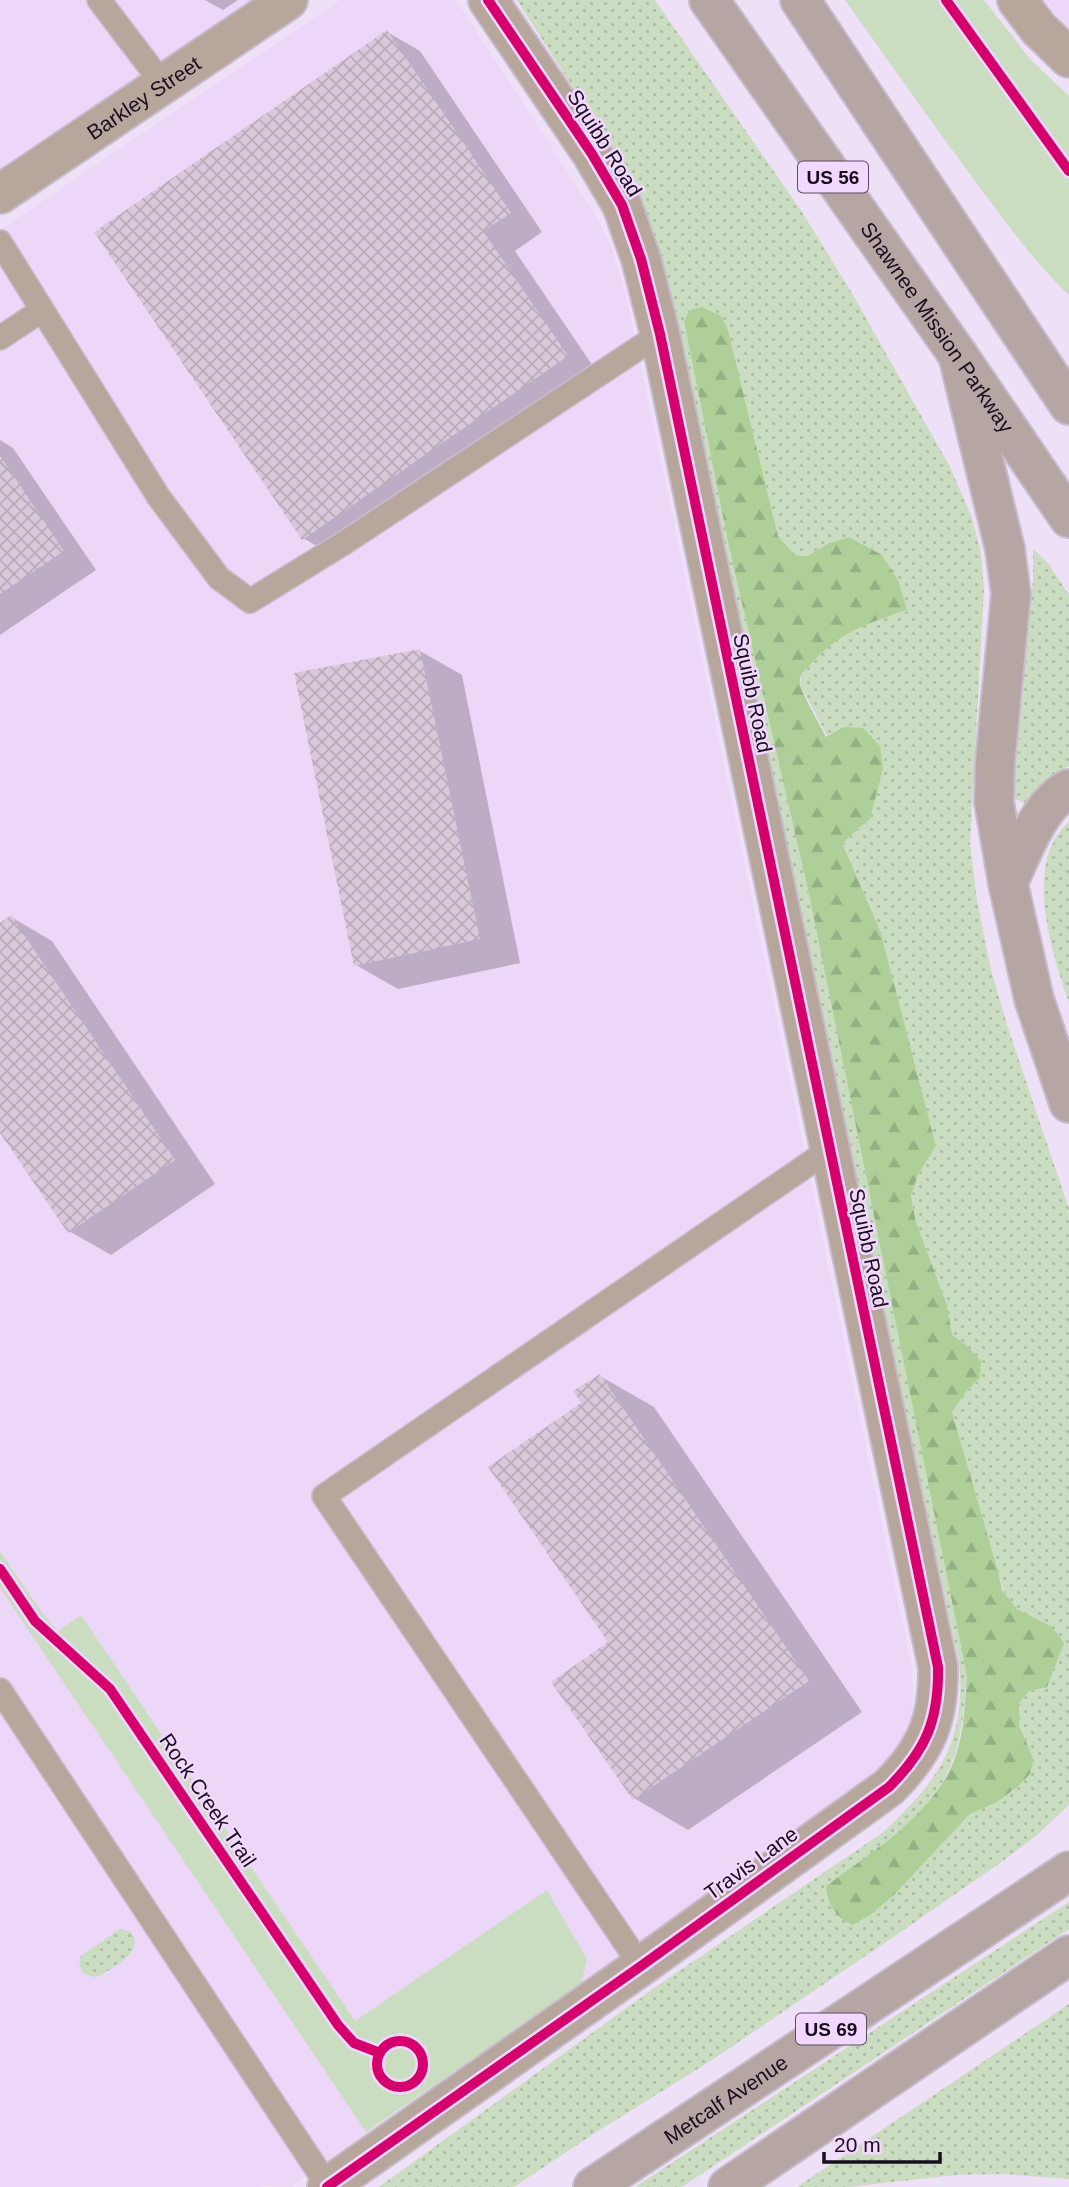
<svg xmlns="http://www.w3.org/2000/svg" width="1069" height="2187" font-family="Helvetica,sans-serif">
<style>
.built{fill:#edd7f8}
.grass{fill:url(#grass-dots);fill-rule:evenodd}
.forest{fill:url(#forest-firs)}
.green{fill:#caddc1}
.shadow{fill:#0003}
.building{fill:url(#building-cross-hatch)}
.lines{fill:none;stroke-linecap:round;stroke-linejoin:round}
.lane-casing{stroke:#c7bccd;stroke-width:26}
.street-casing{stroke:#c7bccd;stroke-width:42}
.highway-casing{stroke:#c7bccd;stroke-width:42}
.lane{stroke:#b7a69b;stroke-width:23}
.street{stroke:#b7a69b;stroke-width:38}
.highway{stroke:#b5a6a4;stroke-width:38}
.cycleway-casing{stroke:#f2d8fe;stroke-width:15}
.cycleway{stroke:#d6006c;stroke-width:10}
.labels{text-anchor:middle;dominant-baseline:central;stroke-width:5;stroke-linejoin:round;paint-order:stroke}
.shield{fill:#f2d8fe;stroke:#5a4b61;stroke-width:2}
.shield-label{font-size:19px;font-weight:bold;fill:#190e1e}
.street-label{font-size:21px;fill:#190e1e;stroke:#f2d8fe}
</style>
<defs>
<pattern id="grass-dots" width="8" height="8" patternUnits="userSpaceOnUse" patternTransform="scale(1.75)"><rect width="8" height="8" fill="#caddc1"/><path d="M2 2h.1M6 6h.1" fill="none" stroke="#adbca5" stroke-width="1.8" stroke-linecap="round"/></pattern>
<pattern id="forest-firs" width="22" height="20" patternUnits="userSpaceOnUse" patternTransform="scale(1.75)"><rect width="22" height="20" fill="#aed098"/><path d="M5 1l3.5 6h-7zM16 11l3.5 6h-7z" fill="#95b183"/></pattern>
<pattern id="building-cross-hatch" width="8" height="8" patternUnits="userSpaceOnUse" patternTransform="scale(1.75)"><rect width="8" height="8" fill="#d8c8d9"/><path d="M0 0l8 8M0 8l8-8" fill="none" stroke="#b9abba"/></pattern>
</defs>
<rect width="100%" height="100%" fill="#eee0f6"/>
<g class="built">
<polygon points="0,0 258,0 0,172"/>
<polygon points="340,0 456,0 596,216 611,246 627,299 911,1664 913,1697 910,1725 899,1747 877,1773 833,1807 581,1985 587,1959 547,1890 355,2022 81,1615 58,1631 43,1614 0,1551 0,230"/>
<polygon points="1045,0 1069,0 1069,28 1058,17"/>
<polygon points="0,1588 366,2132 290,2187 263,2185 260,2187 0,2187"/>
</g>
<g class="grass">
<path d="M517,0H655L802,212L853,295L950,467L971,515L981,553L984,589L970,843L977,900L990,966L1007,1025L1069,1209V1805L1037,1835L1000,1863L892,1938L709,2062L598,2131L514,2187H379L657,1986L882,1833C935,1784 964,1747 960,1672C959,1658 955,1643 952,1629L829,1055L641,204L602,133ZM690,310L728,330L778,536L795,555L808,556L829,543L849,537L882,555L899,582L907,610C894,616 878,618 864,624C841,635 805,657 800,684L870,819L849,837L843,845L881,933L936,1146L918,1175L911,1196L916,1222L947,1305L952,1336L965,1344L980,1379L965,1393L952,1412L998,1571C1005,1608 1021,1613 1052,1627L1029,1691L1019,1703V1725L1034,1760L1017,1787L997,1802L970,1814L896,1893L882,1845C896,1832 915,1819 927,1804C961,1762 962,1728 967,1676L809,894L729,547L684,321Z"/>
<polygon points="1033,549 1048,563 1069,595 1069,766 1052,776 1024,803 1013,798 1033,581"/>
<path d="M1069,822V1003C1052,954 1022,862 1069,822Z"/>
<polygon points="1069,1902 1069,1929 682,2187 635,2187"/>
<path d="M120,1929L131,1932C145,1953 115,1965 100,1976L95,1977L84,1974L79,1965L81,1956Z"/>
<polygon points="1069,2004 1069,2179 1003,2174 955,2175 848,2187 797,2187"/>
</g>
<path class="forest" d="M702,307L721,316L728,330L778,536L795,555L808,556L829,543L849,537L882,555L899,582L907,610C869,623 837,633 810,665C805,670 799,676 800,683C801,693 821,726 826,737L844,727L863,728L880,746L883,768L870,819L849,837L843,845L881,933L936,1146L918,1175L911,1196L916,1222L947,1305L952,1335L965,1344L981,1361L980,1378L965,1393L952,1412L998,1571L1002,1590L1017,1609L1052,1627L1064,1643L1047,1687L1029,1691L1019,1703V1725L1034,1760L1030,1774L1017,1787L997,1802L970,1814L896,1893L870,1915L852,1925C836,1917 827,1904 826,1886C872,1852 937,1812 956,1755C964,1731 965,1701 967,1676L809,894L729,547L684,321L690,310Z"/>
<g class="green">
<path d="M845,0H984L1030,59L1069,96V295C1035,263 1008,225 980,188C934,126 890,63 845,0Z"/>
<polygon points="0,1551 43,1614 58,1631 81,1615 355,2021 547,1890 587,1959 581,1985 366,2132 0,1588"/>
</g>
<g class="shadow">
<polygon points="205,0 238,0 223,10"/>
<polygon points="387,32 420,51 542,232 515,251 599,375 336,557 303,538"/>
<polygon points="0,440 13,448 96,570 0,635"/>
<polygon points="420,651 462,675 520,963 398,989 356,965"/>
<polygon points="11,917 52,941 215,1184 111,1255 69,1231 0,1129 0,925"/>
<polygon points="600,1376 654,1407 862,1712 688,1830 634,1798 610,1642"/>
</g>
<g class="building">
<polygon points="387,30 511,213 483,231 568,356 302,540 94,232"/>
<polygon points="0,456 64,551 0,594"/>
<polygon points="420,649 480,939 354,966 294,673"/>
<polygon points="11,915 175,1160 68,1233 0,1133 0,923"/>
<polygon points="600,1374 809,1681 633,1800 551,1682 608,1642 488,1467 581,1403 573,1391"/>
</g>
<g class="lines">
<defs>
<g id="lane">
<polyline points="99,0 163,84"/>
<polyline points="0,242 158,496 219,578 250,601 344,543 660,334"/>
<polyline points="0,338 42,310"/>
<polyline points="0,1690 328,2186"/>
<polyline points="641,1966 324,1496 829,1150"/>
</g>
<g id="street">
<polyline points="1017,0 1039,29 1069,58"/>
<path id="s1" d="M0,194L288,0"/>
<path d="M327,2187L641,1966L889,1787C926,1750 939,1720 938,1667L660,334L641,259L622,205L592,154L488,0"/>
</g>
<g id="highway">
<path id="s2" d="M709,0L958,355L1069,518"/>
<polyline points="800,0 1069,405"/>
<polyline points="958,355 1005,549 1011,594 995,763 994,802 1008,883 1034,999 1069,1103"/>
<path d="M1008,883C1022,853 1039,804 1069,789"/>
<path id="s3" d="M593,2187L1069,1871"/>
<polyline points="728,2187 1069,1955"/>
</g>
</defs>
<use href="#lane" class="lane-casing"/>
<use href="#street" class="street-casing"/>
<use href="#highway" class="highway-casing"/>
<use href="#lane" class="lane"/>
<use href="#street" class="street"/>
<use href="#highway" class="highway"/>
<defs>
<g id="cycleway">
<polyline points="946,0 1069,171"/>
<polyline points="0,1569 35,1621 110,1689 338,2025 354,2043 380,2053"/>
<circle cx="400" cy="2064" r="23"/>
<path d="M327,2187L641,1966L889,1787C926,1750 939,1720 938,1667L660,334L641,259L622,205L592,154L488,0"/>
</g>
</defs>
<use href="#cycleway" class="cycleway-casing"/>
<use href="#cycleway" class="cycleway"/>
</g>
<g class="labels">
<g class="shield">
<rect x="798" y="161.5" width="70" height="31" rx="5"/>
<rect x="796" y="2013.5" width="70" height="31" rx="5"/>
</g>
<g class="shield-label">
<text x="833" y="177">US 56</text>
<text x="831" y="2029">US 69</text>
</g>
<g class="street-label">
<text stroke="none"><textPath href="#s1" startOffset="173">Barkley Street</textPath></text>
<text transform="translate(605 143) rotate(58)">Squibb Road</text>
<text stroke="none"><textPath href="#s2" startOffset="399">Shawnee Mission Parkway</textPath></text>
<text transform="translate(753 693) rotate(78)">Squibb Road</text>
<text transform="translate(869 1248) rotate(78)">Squibb Road</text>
<text transform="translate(208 1800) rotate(56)">Rock Creek Trail</text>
<text transform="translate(751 1863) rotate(-36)">Travis Lane</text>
<text stroke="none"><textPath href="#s3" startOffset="159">Metcalf Avenue</textPath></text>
</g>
</g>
<path d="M824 2152v10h116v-10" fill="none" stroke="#190e1e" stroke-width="3.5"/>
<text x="834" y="2152" font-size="21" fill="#190e1e" stroke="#f2d8fe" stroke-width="5" paint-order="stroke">20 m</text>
</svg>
